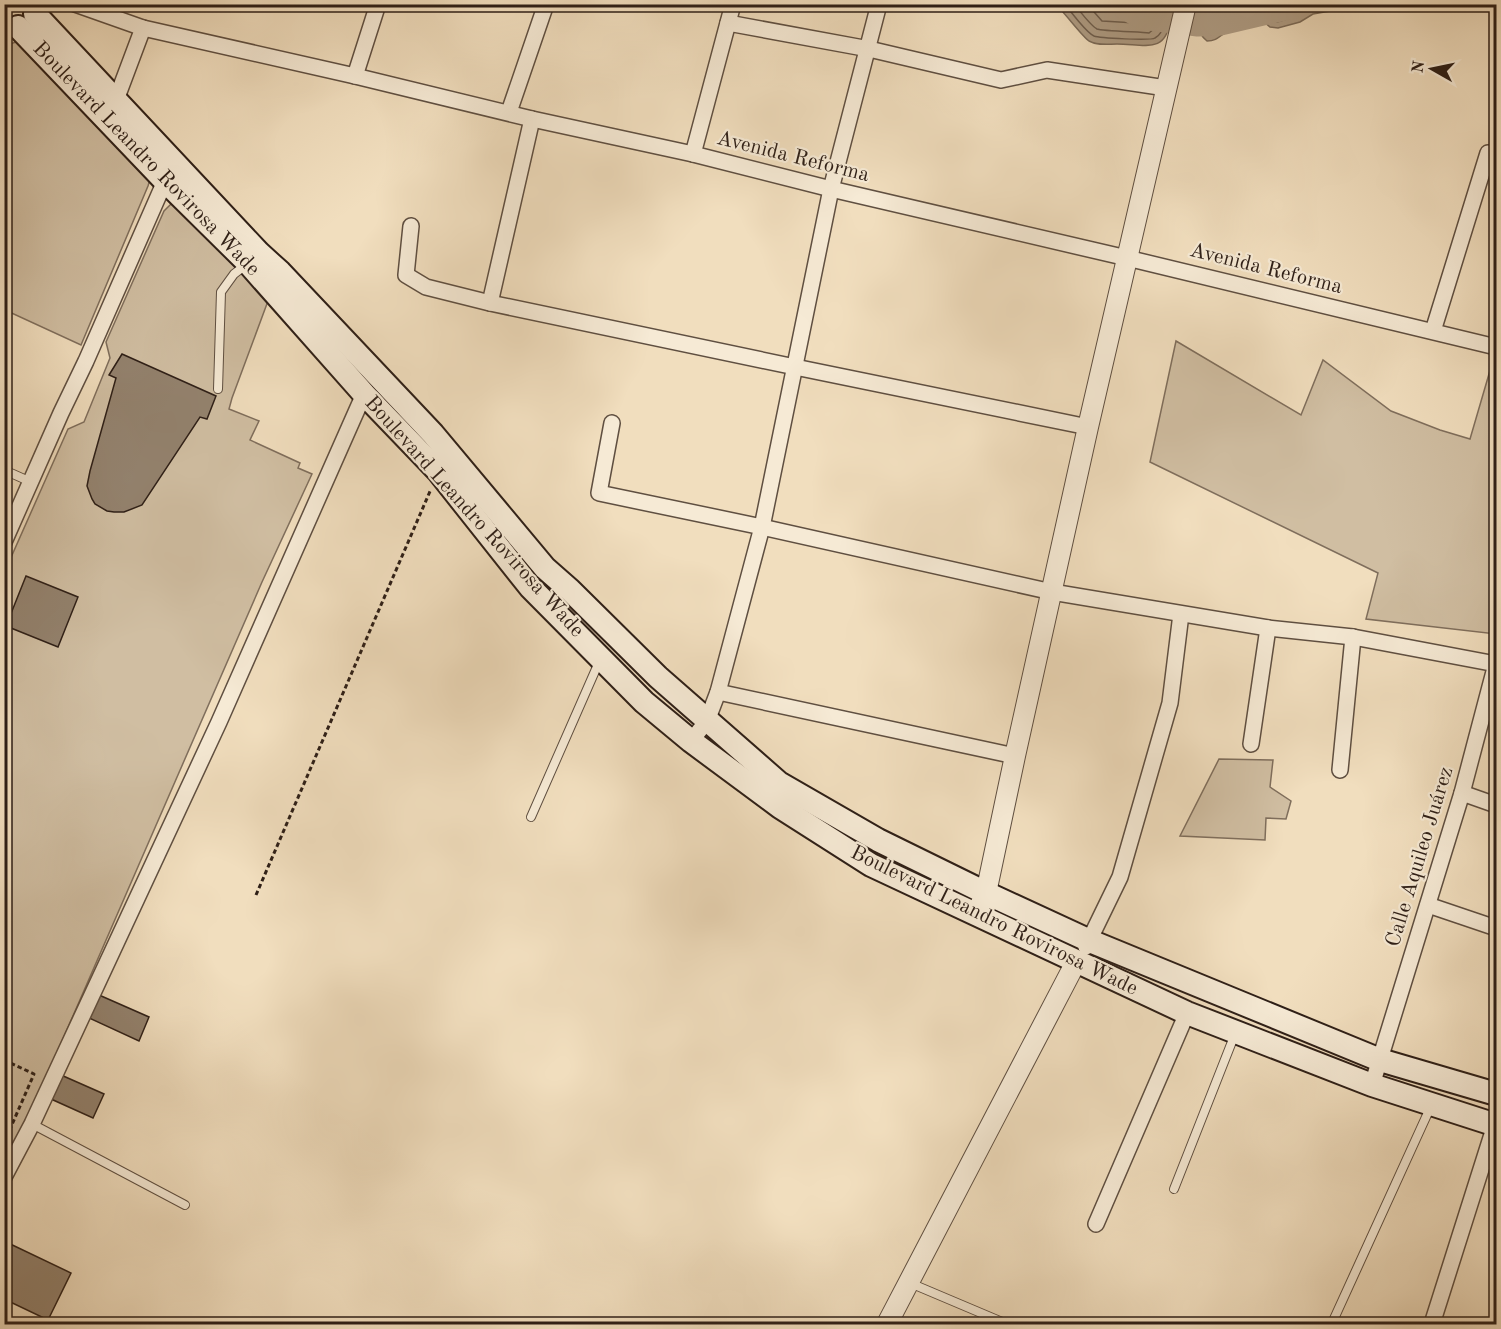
<svg xmlns="http://www.w3.org/2000/svg" width="1501" height="1329" font-family="'Old Standard TT',serif">
<style>
.green{fill:#d0bea2;stroke:#7f6e5c;stroke-width:1.5}
.water{fill:#af9d85;stroke:#7b6b59;stroke-width:1.5}
.lines{fill:none;stroke-linecap:round;stroke-linejoin:round}
.shore{stroke:#6e5e4e;stroke-width:1.5}
.river{stroke:#af9d85;stroke-width:27}
.building{fill:#93826e;stroke:#2e1f17;stroke-width:1.5}
.service-casing{stroke:#5f4f41;stroke-width:10}
.minor-casing{stroke:#5f4f41;stroke-width:18}
.tertiary-casing{stroke:#5f4f41;stroke-width:22}
.secondary-casing{stroke:#2e1f17;stroke-width:26}
.path{stroke:#2e1f17;stroke-width:3;stroke-dasharray:4.5 3;stroke-linecap:butt}
.service{stroke:#f6ead5;stroke-width:8}
.minor{stroke:#f6ead5;stroke-width:15}
.tertiary{stroke:#f6ead5;stroke-width:20}
.secondary{stroke:#f6ead5;stroke-width:22}
.labels{text-anchor:middle;dominant-baseline:central;stroke-width:4.5;stroke-linejoin:round;paint-order:stroke}
.street-label{font-size:21px;fill:#2e1f17;stroke:#f6ead5}
</style>
<rect width="100%" height="100%" fill="#f1debe"/>
<filter id="stains"><feTurbulence type="fractalNoise" baseFrequency=".00333" numOctaves="4"/><feColorMatrix values="0 0 0 0 .2 0 0 0 0 .09 0 0 0 0 .02 0 0 0 .5 -.17"/></filter>
<radialGradient id="worn" r=".72"><stop offset=".6" stop-color="#630" stop-opacity="0"/><stop offset="1" stop-color="#630" stop-opacity=".3"/></radialGradient>
<g class="green">
<polygon points="21,40 151,176 148,186 81,345 5,310 5,46"/>
<polygon points="177,201 268,301 232,398 229,409 259,421 250,440 300,463 298,468 312,474 262,582 5,1172 5,571 68,429 84,422 110,358 106,342 164,211 171,204"/>
<polygon points="1176,341 1301,415 1323,360 1391,411 1440,430 1470,439 1496,350 1496,634 1366,619 1378,573 1150,462"/>
<polygon points="1219,759 1273,760 1270,787 1291,801 1286,819 1266,818 1265,840 1180,836"/>
</g>
<g class="water">
<path d="M1237,4H1350V5L1330,11L1313,14L1300,22L1278,28L1270,27L1263,21H1257C1243,32 1243,26 1229,31C1220,34 1219,41 1207,41C1202,37 1197,30 1198,23C1200,6 1224,7 1237,4Z"/>
<path d="M1058,5H1154L1162,9L1170,19C1167,55 1143,44 1117,44C1108,44 1098,46 1089,41C1083,37 1067,16 1061,10Z"/>
</g>
<g class="lines">
<g class="shore">
<path d="M1065,4C1070,11 1087,33 1094,36C1099,38 1151,41 1155,38C1161,35 1163,29 1164,22L1158,14L1154,10L1152,4"/>
<path d="M1074,4C1080,11 1090,25 1097,29C1102,31 1141,32 1149,33L1155,28L1156,24L1147,14L1145,4"/>
<polyline points="1087,4 1102,21 1136,23 1139,20 1136,12 1136,4"/>
<polyline points="1226,4 1226,8 1224,12 1211,15 1206,19 1205,27 1209,35 1216,33 1227,25 1246,22 1256,15 1265,15 1274,21 1277,22 1297,16 1311,8 1331,4"/>
<path d="M1234,4L1233,13L1236,16C1243,15 1243,13 1249,9C1259,3 1269,8 1278,13L1293,10L1301,4"/>
</g>
<polyline class="river" points="1122,4 1142,16 1198,23 1220,22 1298,4"/>
</g>
<g class="building">
<polygon points="122,354 216,396 207,419 200,417 142,505 124,512 114,512 107,511 95,504 92,499 87,486 90,471 116,378 109,375"/>
<polygon points="26,576 78,597 58,647 6,626"/>
<polygon points="99,995 149,1017 139,1041 89,1018"/>
<polygon points="61,1075 104,1094 93,1118 51,1099"/>
<polygon points="4,1241 71,1273 48,1320 4,1299"/>
</g>
<g class="lines">
<defs>
<g id="service">
<polyline points="218,389 221,292 234,274 247,264"/>
<polyline points="4,470 31,482"/>
<polyline points="531,817 599,662"/>
<polyline points="32,1124 185,1205"/>
<polyline points="1174,1189 1235,1034"/>
<polyline points="910,1283 1007,1324"/>
<polyline points="1333,1321 1431,1106"/>
</g>
<g id="minor">
<polyline points="75,4 143,28 355,76 532,119 693,154 831,189 1127,258 1496,347"/>
<polyline points="728,23 869,49 1001,80 1047,70 1166,88"/>
<polyline points="355,76 378,4"/>
<polyline points="116,100 143,28"/>
<polyline points="509,112 546,4"/>
<polyline points="693,154 733,4"/>
<polyline points="411,226 406,275 426,287 490,303 795,367 1088,427"/>
<polyline points="490,303 532,119"/>
<polyline points="1433,331 1488,153"/>
<polyline points="612,423 599,493 762,527 1052,592 1268,628 1353,637 1496,664"/>
<polyline points="4,542 61,413 86,361 165,181 166,172"/>
<polyline points="718,692 1015,756"/>
<polyline points="691,741 707,721 718,692 762,527 831,189 879,4"/>
<polyline points="1251,744 1268,628"/>
<polyline points="1340,770 1353,637"/>
<polyline points="1462,793 1496,805"/>
<polyline points="1428,905 1496,928"/>
<polyline points="1086,947 1120,877 1170,703 1181,614"/>
<polyline points="1372,1085 1462,793 1496,664"/>
<polyline points="4,1177 32,1124 219,722 364,394"/>
<polyline points="1096,1224 1187,1013"/>
<polyline points="1432,1324 1495,1125"/>
</g>
<g id="tertiary">
<polyline points="976,914 986,893 1015,756 1088,427 1186,4"/>
<polyline points="887,1324 1076,962"/>
</g>
<g id="secondary">
<polyline points="35,14 259,253 280,272 433,434 545,568 570,590 658,677 779,783 878,840 986,893 1090,941 1380,1060 1496,1094"/>
<polyline points="18,27 165,181 248,263 364,394 438,471 530,587 644,702 691,741 780,807 871,865 1187,1013 1372,1085 1496,1125"/>
</g>
</defs>
<use href="#service" class="service-casing"/>
<use href="#minor" class="minor-casing"/>
<use href="#tertiary" class="tertiary-casing"/>
<use href="#secondary" class="secondary-casing"/>
<g class="path">
<polyline points="256,895 431,489"/>
<polyline points="4,1060 34,1074 7,1136"/>
</g>
<use href="#service" class="service"/>
<use href="#minor" class="minor"/>
<use href="#tertiary" class="tertiary"/>
<use href="#secondary" class="secondary"/>
</g>
<g class="labels">
<g class="street-label">
<text transform="translate(793 157) rotate(14)">Avenida Reforma</text>
<text transform="translate(146 159) rotate(46)">Boulevard Leandro Rovirosa Wade</text>
<text transform="translate(1266 269) rotate(14)">Avenida Reforma</text>
<text transform="translate(474 517) rotate(48)">Boulevard Leandro Rovirosa Wade</text>
<text transform="translate(1420 857) rotate(-73)">Calle Aquileo Juárez</text>
<text transform="translate(994 921) rotate(26)">Boulevard Leandro Rovirosa Wade</text>
</g>
</g>
<rect width="1501" height="1329" fill="none" stroke="#f1debe" stroke-width="24"/>
<rect x="6" y="6" width="1489" height="1317" fill="none" stroke="#2e1f17" stroke-width="3"/>
<rect x="12" y="12" width="1477" height="1305" fill="none" stroke="#2e1f17" stroke-width="1.5"/>
<g transform="translate(1432 69) rotate(279)" stroke="#f6ead5" stroke-width="4.5" paint-order="stroke">
<path d="M0-4.5L10 22L0 15L-10 22Z" fill="#2e1f17"/>
<text y="-9" font-size="16" font-weight="bold" text-anchor="middle" fill="#2e1f17">N</text>
</g>
<rect width="100%" height="100%" filter="url(#stains)"/>
<rect width="100%" height="100%" fill="url(#worn)"/>
</svg>
